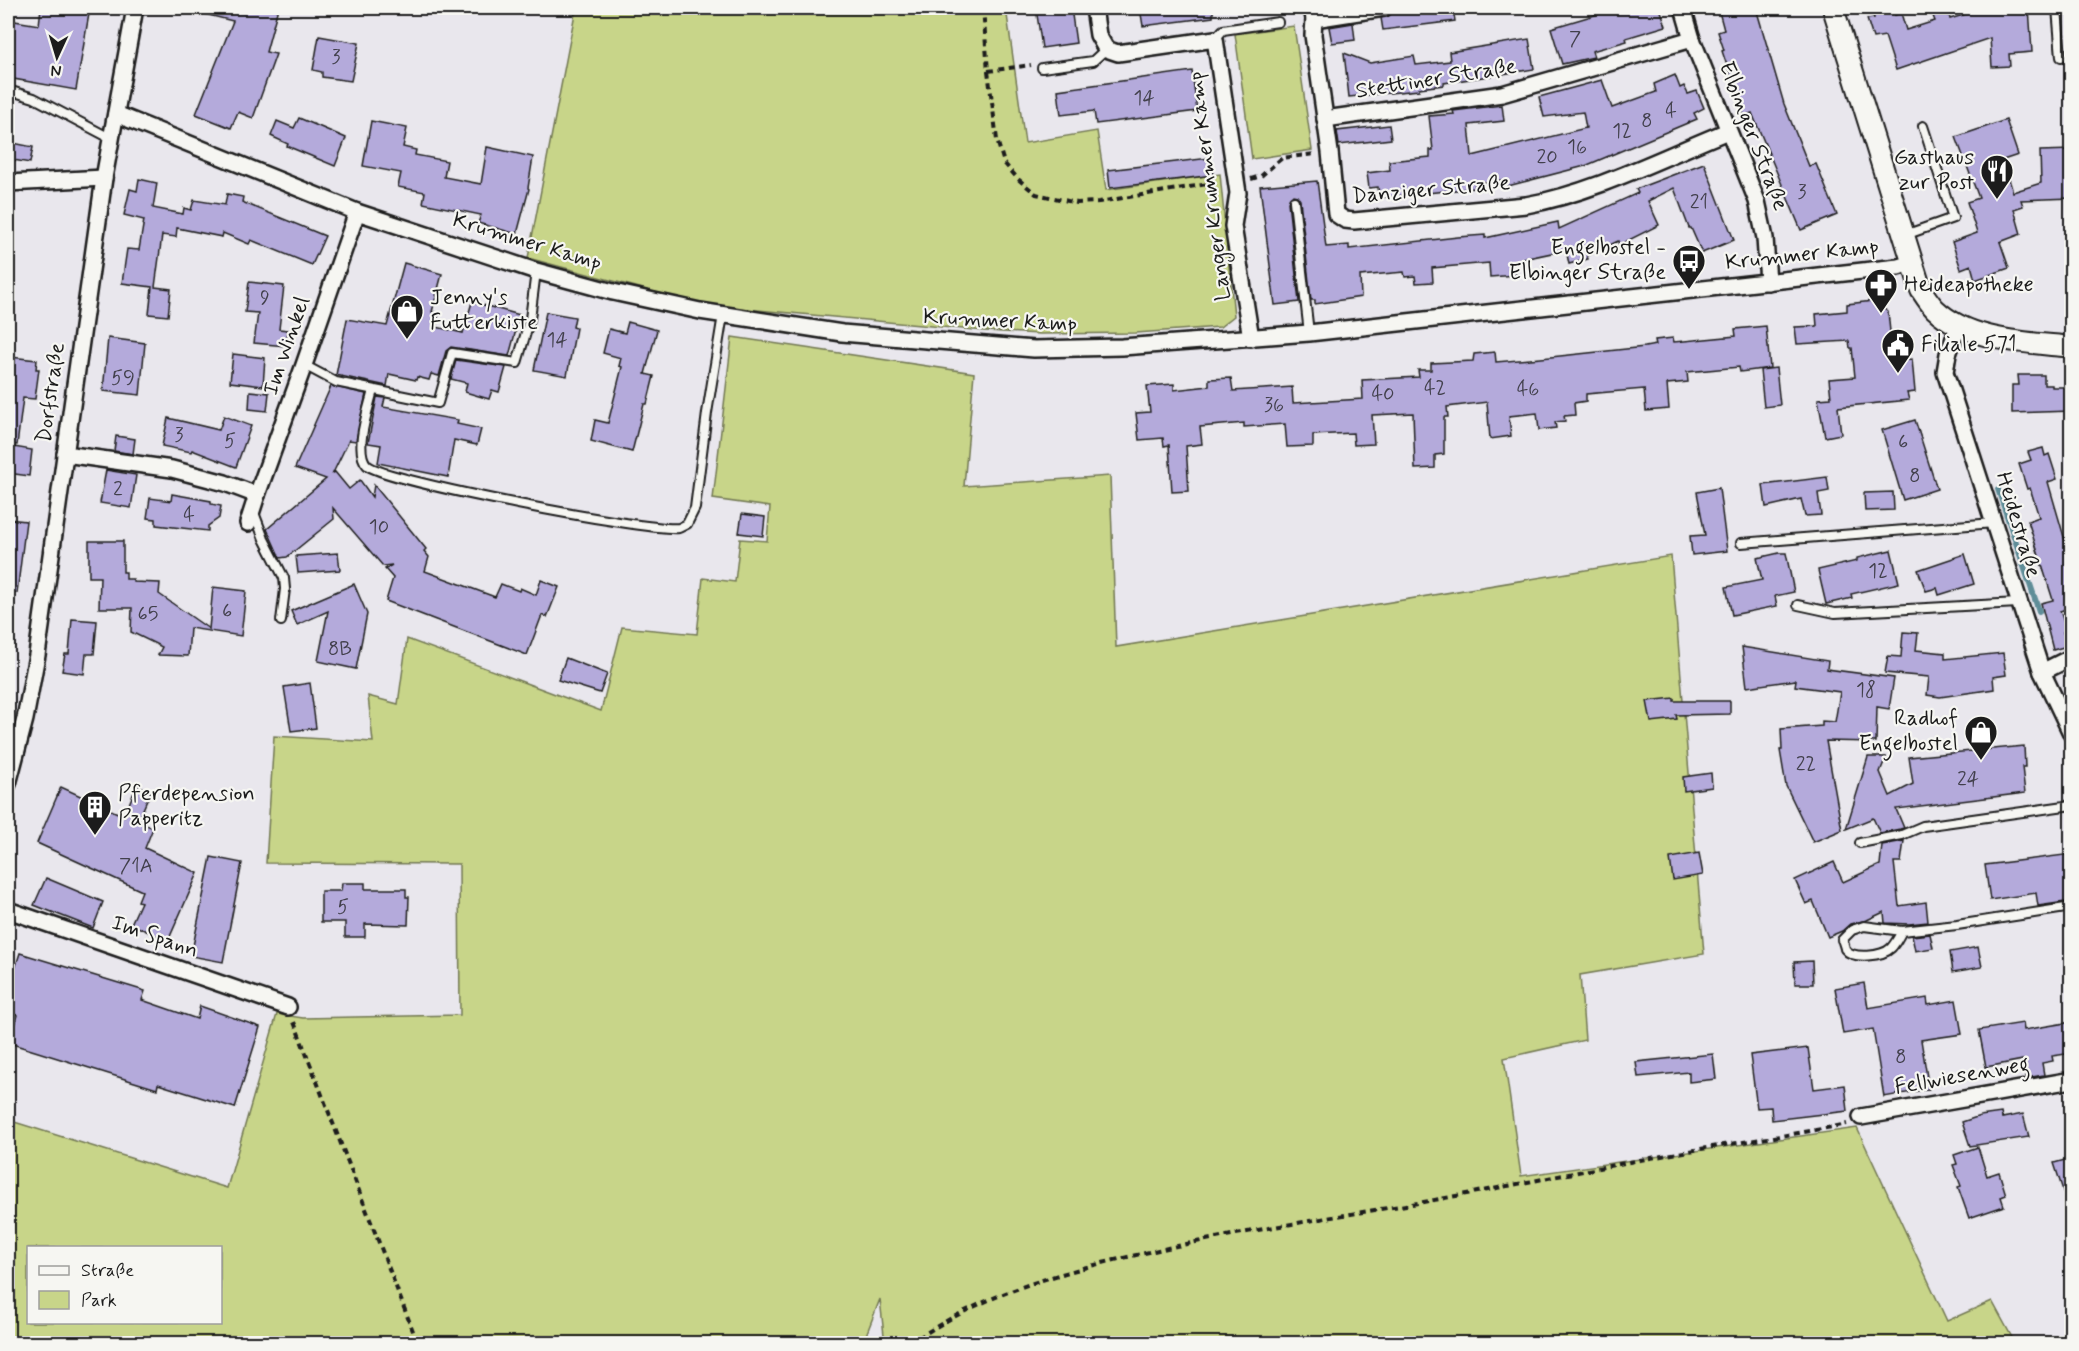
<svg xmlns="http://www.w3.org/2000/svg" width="2079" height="1351" font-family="Mynerve,sans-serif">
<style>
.green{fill:#c8d589;stroke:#727852;stroke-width:1.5;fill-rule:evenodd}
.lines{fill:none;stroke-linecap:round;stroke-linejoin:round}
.stream{stroke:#5f8d98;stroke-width:6}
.building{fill:#b4aadb;stroke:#1c1c1c;stroke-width:1.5}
.service-casing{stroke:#1c1c1c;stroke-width:12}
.minor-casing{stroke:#1c1c1c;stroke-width:20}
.tertiary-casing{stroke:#1c1c1c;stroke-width:24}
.path{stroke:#1c1c1c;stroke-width:4;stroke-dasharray:6 4.5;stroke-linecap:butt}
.service{stroke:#f6f6f2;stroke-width:8}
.minor{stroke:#f6f6f2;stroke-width:15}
.tertiary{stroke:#f6f6f2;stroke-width:20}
.labels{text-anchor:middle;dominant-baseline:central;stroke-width:4.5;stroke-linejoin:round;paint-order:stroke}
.number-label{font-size:20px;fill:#42404c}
.street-label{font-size:22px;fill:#1c1c1c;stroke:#f6f6f2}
.poi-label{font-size:22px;fill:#1c1c1c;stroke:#f6f6f2;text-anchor:start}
</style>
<rect width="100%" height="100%" fill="#e9e7ed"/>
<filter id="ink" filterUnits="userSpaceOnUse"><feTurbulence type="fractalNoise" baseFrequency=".0167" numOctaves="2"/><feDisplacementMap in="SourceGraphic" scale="12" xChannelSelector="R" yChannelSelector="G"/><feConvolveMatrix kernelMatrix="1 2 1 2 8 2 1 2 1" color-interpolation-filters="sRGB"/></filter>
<g filter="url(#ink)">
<g class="green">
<polygon points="576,8 1006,8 1025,143 1097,131 1106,190 1220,174 1234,316 1220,327 1136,333 1040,334 985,331 703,305 528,258"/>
<polygon points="1294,26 1312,150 1252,159 1235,34"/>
<path d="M732,337L974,373L964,486L1110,476L1116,647L1671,556L1704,954L1580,975L1585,1040L1504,1058L1521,1176L1857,1128L1947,1321L1992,1301L2015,1343L885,1344L880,1299L863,1343H8V1120L227,1188L277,1014L303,1018L460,1015L459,864L266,863L274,736L373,742L368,696L398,704L407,639L601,711L622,627L697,634L703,578L735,582L740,539L767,541L770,507L713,499ZM28,1248H220V1322H28Z"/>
</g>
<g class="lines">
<polyline class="stream" points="1998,489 2039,611"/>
</g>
<g class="building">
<polygon points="41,8 90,8 76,90 8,78 8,20 39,25"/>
<polygon points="201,8 278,8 266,52 276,54 253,118 238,112 231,128 196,114 233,21 200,13"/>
<polygon points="1036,8 1071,8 1076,43 1042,48"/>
<polygon points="1140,8 1213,8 1213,17 1143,26"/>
<polygon points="1437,8 1453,8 1455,21 1383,30 1381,18 1392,13"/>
<polygon points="1618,8 1660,8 1666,26 1626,38 1627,41 1592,51 1594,57 1562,64 1551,28"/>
<polygon points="1718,8 1756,8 1784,104 1809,166 1816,164 1837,215 1801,230 1752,113 1744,116 1722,51 1724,50 1718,32 1724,30"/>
<polygon points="1894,8 1895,15 1901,13 1906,30 1935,21 1933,16 1948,11 1950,19 1986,8 2029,8 2032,52 2009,54 2010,66 1992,67 1990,38 1896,70 1885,36 1873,38 1867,19 1874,18 1872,9"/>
<polygon points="1353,23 1355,40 1332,43 1329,27"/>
<polygon points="319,36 359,43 351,81 322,77 322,72 313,70"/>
<polygon points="1529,39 1534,69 1444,83 1444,85 1419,88 1419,90 1349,97 1344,53 1370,63 1414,56 1416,65 1450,61 1449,52"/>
<polygon points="1192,71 1197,111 1096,124 1094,111 1061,115 1058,90"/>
<polygon points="1675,75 1680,88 1684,86 1688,94 1697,91 1704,108 1694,113 1697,119 1585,166 1504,187 1503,180 1475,183 1475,188 1379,198 1378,187 1369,188 1367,173 1390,170 1389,161 1430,157 1430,150 1433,150 1429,116 1454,114 1453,111 1502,105 1504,121 1469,125 1472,156 1586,128 1583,112 1544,117 1539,97 1602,80 1612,108 1656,92 1654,84"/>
<polygon points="299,118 346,138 335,166 287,146 288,144 271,136 277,121 294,128"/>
<polygon points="2006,120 2018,155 2003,160 2013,192 2041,183 2040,151 2072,150 2072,198 2021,200 2023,206 2014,209 2021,234 2000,242 2009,268 1975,280 1971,265 1961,269 1952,242 1977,233 1967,202 1979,198 1956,137"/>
<polygon points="371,121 407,128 403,147 416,150 415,155 447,161 444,177 481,184 487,147 533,157 528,188 529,189 517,234 478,223 481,215 423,203 425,192 398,187 401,173 363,166"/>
<polygon points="1389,125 1391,139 1339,145 1337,131"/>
<polygon points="8,142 33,147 30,163 8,159"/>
<polygon points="1210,158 1213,175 1110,188 1108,170"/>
<polygon points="1704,163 1734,240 1702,253 1691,228 1689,228 1674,188 1648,201 1659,225 1619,245 1618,241 1587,256 1588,259 1569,264 1566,250 1514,261 1516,275 1490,277 1489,263 1432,268 1433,282 1416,283 1415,276 1405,277 1404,272 1360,276 1361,297 1315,304 1315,300 1311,300 1300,200 1297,196 1293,195 1288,202 1299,302 1275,305 1260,186 1317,181 1326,247 1349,245 1349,249 1458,237 1485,235 1485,238 1558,222 1559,229 1638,193 1636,189"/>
<polygon points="139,179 157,183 153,208 183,214 184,208 191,210 194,200 225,205 227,194 243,197 242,202 325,236 312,265 251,240 249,244 223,233 222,237 177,228 176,237 162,235 155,287 171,289 168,316 149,314 152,287 122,283 127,249 139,250 144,220 124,215 130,189 137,191"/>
<polygon points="404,263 442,274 432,312 439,313 436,327 463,333 472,302 520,315 509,356 451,347 446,351 439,376 431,374 429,380 417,377 416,380 389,374 387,386 336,375 347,319 387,326"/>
<polygon points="249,282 284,286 279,329 288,330 286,346 254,343 258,313 245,312"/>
<polygon points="1873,301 1888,312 1893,361 1912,359 1915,392 1907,393 1909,400 1838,407 1841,434 1825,437 1818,399 1831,398 1829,379 1855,377 1852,348 1850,348 1849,341 1797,344 1795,327 1817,326 1816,314 1847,311 1847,304"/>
<polygon points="546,312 575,317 573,327 576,328 567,376 534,370"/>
<polygon points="628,322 657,330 645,374 654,376 647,404 644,404 632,452 591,441 595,420 608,423 622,367 619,366 621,358 603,353 609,329 625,333"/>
<polygon points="1766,326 1770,368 1740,372 1739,367 1687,372 1688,382 1667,384 1669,409 1646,411 1644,389 1586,394 1586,401 1574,403 1575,415 1564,416 1565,421 1555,422 1556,428 1539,430 1537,413 1509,416 1511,436 1490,439 1487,402 1447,407 1448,417 1444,417 1444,454 1435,455 1435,468 1415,469 1413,413 1372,415 1374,444 1354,445 1353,433 1313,435 1313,446 1287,447 1285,424 1244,427 1244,423 1200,427 1202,444 1186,446 1189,491 1172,492 1169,445 1164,446 1163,438 1139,440 1136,413 1150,412 1147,386 1174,384 1174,390 1209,386 1209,379 1231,378 1233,391 1292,387 1293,403 1363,399 1362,380 1419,377 1418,370 1431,370 1431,363 1473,361 1474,354 1495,352 1496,362 1541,358 1645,347 1656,345 1655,340 1673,338 1674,342 1736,336 1735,329"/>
<polygon points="108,338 145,343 140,395 103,391"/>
<polygon points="233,354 265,358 263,386 230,382"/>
<polygon points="10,357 37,360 36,369 39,369 35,399 23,398 17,445 8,444 8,374"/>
<polygon points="456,360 506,367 499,392 492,390 489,399 465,392 467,383 451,379"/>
<polygon points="1776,368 1780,405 1764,407 1760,370"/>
<polygon points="2018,375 2044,375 2044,385 2052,385 2052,387 2072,387 2072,411 2012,413 2012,385 2019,385"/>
<polygon points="331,386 366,394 356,441 349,440 333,473 335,472 349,489 360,480 372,497 374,485 426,549 424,551 429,557 425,571 495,597 501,584 519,591 520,588 536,595 541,580 559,587 547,617 542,615 527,655 386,601 393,578 385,569 392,565 383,566 333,508 334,519 287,557 280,558 267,529 326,479 295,468"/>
<polygon points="250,391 269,393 267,411 249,409"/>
<polygon points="377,397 385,398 383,407 458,420 457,424 481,429 477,445 454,440 448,477 378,463 381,445 368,443"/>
<polygon points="224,416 251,426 236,467 192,450 191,452 162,446 168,418 219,430"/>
<polygon points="1915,420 1937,489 1903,500 1882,430"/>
<polygon points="116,436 135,439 133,454 114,451"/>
<polygon points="8,446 32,450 29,476 8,473"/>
<polygon points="2043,448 2045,456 2049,454 2057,479 2048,482 2069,554 2072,553 2072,607 2060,611 2067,630 2063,632 2067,646 2053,650 2041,603 2053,600 2028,521 2039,517 2030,488 2027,489 2019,464 2031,460 2028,452"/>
<polygon points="106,470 136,475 131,508 100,503"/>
<polygon points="1827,477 1829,491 1818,493 1821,515 1805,516 1801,499 1766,507 1763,485"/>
<polygon points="1719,488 1727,551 1692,555 1690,536 1705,535 1697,492"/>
<polygon points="1893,492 1894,510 1865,511 1864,493"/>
<polygon points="172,494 211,501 211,504 221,506 219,518 208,526 208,531 156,525 156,519 147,518 150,498 171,501"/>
<polygon points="742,514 765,517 763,536 739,533"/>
<polygon points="8,519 26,521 17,593 8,593"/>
<polygon points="89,541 123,541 123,572 126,572 126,579 133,579 133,582 160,583 159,594 209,629 213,587 246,591 241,636 190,628 188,656 158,655 162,647 131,632 132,608 99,608 100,577 89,577"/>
<polygon points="1891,550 1899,583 1851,594 1852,598 1826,604 1818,570 1857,561 1857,558"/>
<polygon points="338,553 340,570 298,573 296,556"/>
<polygon points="1779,553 1786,553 1794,592 1775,596 1777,606 1732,615 1726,587 1762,580 1757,558"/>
<polygon points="1965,554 1974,584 1939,595 1937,588 1926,591 1918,570"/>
<polygon points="354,584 367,614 356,669 318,661 328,611 297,625 291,611"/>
<polygon points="72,619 97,621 94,654 86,654 84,674 62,671 65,654 69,654"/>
<polygon points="1903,632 1918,633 1916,650 1945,653 1945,659 2003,653 2006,675 1993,677 1994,689 1940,697 1927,695 1929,677 1885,673 1888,656 1901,657"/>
<polygon points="1742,647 1828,661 1827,669 1894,678 1889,709 1877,707 1876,742 1826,741 1842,830 1813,842 1786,786 1780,750 1782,750 1781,729 1822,726 1822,721 1835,722 1840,692 1795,686 1796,680 1747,687"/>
<polygon points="566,658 607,674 600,693 558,680"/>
<polygon points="310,683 316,728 291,731 284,687"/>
<polygon points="1674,698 1674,701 1730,701 1730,714 1676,715 1677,719 1651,722 1647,701"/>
<polygon points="2024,746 2025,767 2022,767 2025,793 1896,809 1904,828 1900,829 1880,833 1873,818 1846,829 1868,757 1886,757 1880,772 1890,796 1913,784 1909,757"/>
<polygon points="1711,773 1712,787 1684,791 1683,777"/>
<polygon points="137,785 151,791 138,821 153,828 145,848 198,873 168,941 131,924 141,902 138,901 142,891 37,843 61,787 124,816"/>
<polygon points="1904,841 1901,862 1894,862 1899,906 1926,902 1928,922 1909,924 1885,923 1884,912 1867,920 1850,924 1842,931 1828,937 1813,901 1806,904 1795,880 1834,862 1843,882 1880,865 1882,845"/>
<polygon points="1699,853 1703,875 1673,880 1670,858"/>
<polygon points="2072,854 2072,901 2038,906 2036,893 1990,900 1985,865"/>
<polygon points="211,857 242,863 223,962 191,956"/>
<polygon points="46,878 103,902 93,928 34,905"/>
<polygon points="342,883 365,883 365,889 406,889 406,897 409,897 408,925 365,924 365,937 345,937 345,922 321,922 321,891 341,891"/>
<polygon points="1930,934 1933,948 1915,951 1912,936"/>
<polygon points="1978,947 1982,967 1953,972 1950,952"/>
<polygon points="20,953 145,991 142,1000 197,1019 200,1006 260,1027 235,1108 158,1084 157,1089 9,1043 17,1015 8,1012 8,990"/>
<polygon points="1812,961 1813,984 1795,984 1794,962"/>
<polygon points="1864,983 1868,1008 1927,998 1928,1005 1956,1000 1962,1034 1921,1040 1929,1089 1884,1097 1873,1029 1843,1034 1835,988"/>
<polygon points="2072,1022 2072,1053 2052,1056 2053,1061 2042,1063 2044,1075 2026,1078 2023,1060 1986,1067 1979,1030 2023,1023 2024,1030"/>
<polygon points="1808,1048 1814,1089 1845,1085 1848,1111 1772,1120 1771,1107 1757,1108 1750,1055"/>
<polygon points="1713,1054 1716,1079 1689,1082 1689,1072 1638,1077 1636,1062"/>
<polygon points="2001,1113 2002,1118 2023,1114 2029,1137 1970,1146 1962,1122 1980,1116"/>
<polygon points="1978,1147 1987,1176 1999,1172 2006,1195 2001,1197 2004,1206 1969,1218 1958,1187 1961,1186 1953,1165 1957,1164 1954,1155"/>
<polygon points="2072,1158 2072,1206 2068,1206 2054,1163"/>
</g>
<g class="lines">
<defs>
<g id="service">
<polyline points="2057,8 2061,57"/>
<polyline points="1215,39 1223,30 1278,22"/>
<polyline points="1042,68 1093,61 1106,49"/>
<polyline points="8,90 34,98 110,138"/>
<polyline points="1294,201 1309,333"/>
<polyline points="1905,235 1953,218 1923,126"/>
<polyline points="304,365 336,382 438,403 452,353 517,363 530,319 536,271"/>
<path d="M373,390C369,408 353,450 367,465C383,481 650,532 679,528L687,524L695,508L707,413L723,315"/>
<polyline points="253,510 264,539 284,578 285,589 281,621"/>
<polyline points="1741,543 1994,523"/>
<polyline points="1798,605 1835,613 2018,603"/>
<polyline points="1860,843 1902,835 1923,826 2072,805"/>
<path d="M1902,931C1899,936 1896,943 1891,948C1883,956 1853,960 1845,949C1845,948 1843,941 1842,940L1852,930L1864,926L1902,931L1957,925L2072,907"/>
</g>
<g id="minor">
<polyline points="1094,8 1098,35 1106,49 1118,53 1215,39 1238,193 1233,226 1251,338"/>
<path d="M1312,8L1314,19L1313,35L1330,152L1336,214L1345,220L1354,221L1526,205C1594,193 1663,157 1728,131"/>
<polyline points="1683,8 1692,39 1757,201 1765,238 1768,282"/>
<polyline points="1314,19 1384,8"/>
<polyline points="116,114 357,212 536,271 613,292 700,311 842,333 1034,349 1122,347 1309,333 1898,267 1912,263"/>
<polyline points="1325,119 1502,94 1692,39"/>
<polyline points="8,183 104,178"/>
<polyline points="1959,325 1948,354 1945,372 2042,672 2072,735"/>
<polyline points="65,454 172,469 225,483 257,495"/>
<polyline points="248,523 257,495 304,365 357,212"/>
<polyline points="2042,672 2072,657"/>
<polyline points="8,784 25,719 37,655 104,178 135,8"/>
<polyline points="8,910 288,1007"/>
<polyline points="1861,1117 2072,1080"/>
</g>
<path id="tertiary" d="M1833,8L1921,290C1925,296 1930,304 1935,309C1970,342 2026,342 2072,347"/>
</defs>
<use href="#service" class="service-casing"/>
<use href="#minor" class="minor-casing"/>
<use href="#tertiary" class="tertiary-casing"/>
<g class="path">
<polyline points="983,8 988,71 997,140 1004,163 1018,179 1036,194 1077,203 1099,202 1220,182"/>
<polyline points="988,71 1031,65"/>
<polyline points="1251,179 1261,176 1282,158 1314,154"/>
<polyline points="294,1022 418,1344"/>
<path d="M910,1344C983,1292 1068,1270 1154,1251C1239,1232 1325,1218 1412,1204C1503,1188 1593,1168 1684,1152C1738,1142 1793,1135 1847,1124"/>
</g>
<use href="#service" class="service"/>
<use href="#minor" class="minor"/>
<use href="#tertiary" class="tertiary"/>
</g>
</g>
<defs>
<symbol id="restaurant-pin" viewBox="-11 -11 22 30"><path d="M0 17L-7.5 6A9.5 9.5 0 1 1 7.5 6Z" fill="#1c1c1c" stroke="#f6f6f2"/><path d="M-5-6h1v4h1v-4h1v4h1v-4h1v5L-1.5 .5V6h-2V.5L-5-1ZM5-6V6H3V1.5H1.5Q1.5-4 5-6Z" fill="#fff"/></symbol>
<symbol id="bus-pin" viewBox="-11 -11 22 30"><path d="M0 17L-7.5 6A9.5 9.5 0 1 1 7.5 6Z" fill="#1c1c1c" stroke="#f6f6f2"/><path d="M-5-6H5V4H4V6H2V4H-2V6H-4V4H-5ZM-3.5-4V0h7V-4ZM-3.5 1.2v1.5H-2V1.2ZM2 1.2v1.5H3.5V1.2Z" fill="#fff"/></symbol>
<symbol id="pharmacy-pin" viewBox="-11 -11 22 30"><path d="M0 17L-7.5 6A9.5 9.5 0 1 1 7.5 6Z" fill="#1c1c1c" stroke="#f6f6f2"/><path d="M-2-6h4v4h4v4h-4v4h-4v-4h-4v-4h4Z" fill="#fff"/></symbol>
<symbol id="shop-pin" viewBox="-11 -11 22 30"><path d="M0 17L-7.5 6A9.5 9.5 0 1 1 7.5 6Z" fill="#1c1c1c" stroke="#f6f6f2"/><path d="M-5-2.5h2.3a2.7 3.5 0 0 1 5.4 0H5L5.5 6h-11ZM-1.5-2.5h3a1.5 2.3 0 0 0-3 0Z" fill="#fff"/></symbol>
<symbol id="civic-pin" viewBox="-11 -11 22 30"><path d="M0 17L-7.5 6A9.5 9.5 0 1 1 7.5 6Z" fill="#1c1c1c" stroke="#f6f6f2"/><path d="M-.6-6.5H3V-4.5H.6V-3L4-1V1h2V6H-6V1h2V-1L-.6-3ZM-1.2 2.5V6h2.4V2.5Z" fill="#fff"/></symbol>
<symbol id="building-pin" viewBox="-11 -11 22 30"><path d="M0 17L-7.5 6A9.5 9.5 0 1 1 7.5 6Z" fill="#1c1c1c" stroke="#f6f6f2"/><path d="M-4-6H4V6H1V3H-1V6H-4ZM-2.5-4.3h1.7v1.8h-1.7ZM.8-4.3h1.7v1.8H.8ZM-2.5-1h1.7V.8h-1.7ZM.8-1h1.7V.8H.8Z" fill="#fff"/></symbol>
</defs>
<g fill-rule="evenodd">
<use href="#restaurant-pin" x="1978" y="152" width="38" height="52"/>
<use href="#bus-pin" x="1670" y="242" width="38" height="52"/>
<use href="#pharmacy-pin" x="1862" y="266" width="38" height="52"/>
<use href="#shop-pin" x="388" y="292" width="38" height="52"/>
<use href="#civic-pin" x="1879" y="326" width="38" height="52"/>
<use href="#shop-pin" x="1962" y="713" width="38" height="52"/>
<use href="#building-pin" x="76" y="788" width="38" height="52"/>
</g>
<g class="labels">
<g class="number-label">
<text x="1575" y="39">7</text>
<text x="336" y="57">3</text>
<text x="1144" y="98">14</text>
<text x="1671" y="111">4</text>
<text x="1647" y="121">8</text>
<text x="1622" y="131">12</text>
<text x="1577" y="147">16</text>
<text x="1547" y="157">20</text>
<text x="1802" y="192">3</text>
<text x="1699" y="202">21</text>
<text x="265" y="298">9</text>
<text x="557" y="340">14</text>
<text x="123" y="378">59</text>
<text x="1435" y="388">42</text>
<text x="1528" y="389">46</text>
<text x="1383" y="394">40</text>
<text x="1274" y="405">36</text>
<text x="179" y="435">3</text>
<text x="230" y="441">5</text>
<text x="1903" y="442">6</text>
<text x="1915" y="476">8</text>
<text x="118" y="489">2</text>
<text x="189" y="515">4</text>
<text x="379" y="527">10</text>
<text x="1878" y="571">12</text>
<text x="227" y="611">6</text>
<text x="148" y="614">65</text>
<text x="340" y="649">8B</text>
<text x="1866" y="690">18</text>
<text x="1806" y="764">22</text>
<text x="1968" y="779">24</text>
<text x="136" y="866">71A</text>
<text x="343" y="907">5</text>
<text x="1901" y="1057">8</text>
</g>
<g class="street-label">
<text transform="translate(1436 79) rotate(-9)">Stettiner Straße</text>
<text transform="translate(1753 136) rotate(69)">Elbinger Straße</text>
<text transform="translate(1210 186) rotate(-97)">Langer Krummer Kamp</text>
<text transform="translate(1431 190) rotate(-5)">Danziger Straße</text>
<text transform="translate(527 242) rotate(17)">Krummer Kamp</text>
<text transform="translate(1802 255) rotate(-6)">Krummer Kamp</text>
<text transform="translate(1000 321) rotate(3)">Krummer Kamp</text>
<text transform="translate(287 346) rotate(-71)">Im Winkel</text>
<text transform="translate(51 393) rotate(-82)">Dorfstraße</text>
<text transform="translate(2018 525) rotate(73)">Heidestraße</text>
<text transform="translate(155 937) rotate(19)">Im Spann</text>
<text transform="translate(1962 1076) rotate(-10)">Fellwiesenweg</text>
</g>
<g class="poi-label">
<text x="1974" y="158" text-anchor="end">Gasthaus<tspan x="1974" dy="25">zur Post</tspan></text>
<text x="1666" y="248" text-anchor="end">Engelbostel -<tspan x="1666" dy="25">Elbinger Straße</tspan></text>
<text x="1904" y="285">Heideapotheke</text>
<text x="430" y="298">Jenny's<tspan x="430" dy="25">Futterkiste</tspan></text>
<text x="1921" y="345">Filiale 571</text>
<text x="1958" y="719" text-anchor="end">Radhof<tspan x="1958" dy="25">Engelbostel</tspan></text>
<text x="118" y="794">Pferdepension<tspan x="118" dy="25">Papperitz</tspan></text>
</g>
</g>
<rect width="2079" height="1351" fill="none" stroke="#f6f6f2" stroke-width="30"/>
<rect x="15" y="15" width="2049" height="1321" fill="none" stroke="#1c1c1c" stroke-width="2" filter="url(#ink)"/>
<rect x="27" y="1246" width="195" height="78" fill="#f6f6f2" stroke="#9f9f9c" stroke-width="1.5"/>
<rect x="39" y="1266" width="30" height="9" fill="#f6f6f2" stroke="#9f9f9c" stroke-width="1.5"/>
<text x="81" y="1276" font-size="18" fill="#1c1c1c">Straße</text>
<rect x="39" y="1291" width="30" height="18" fill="#c8d589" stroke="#9f9f9c" stroke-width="1.5"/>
<text x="81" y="1306" font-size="18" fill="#1c1c1c">Park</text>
<g transform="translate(57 57) rotate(184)" stroke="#f6f6f2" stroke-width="4.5" paint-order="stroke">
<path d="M0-4.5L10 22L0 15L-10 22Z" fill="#1c1c1c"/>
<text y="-9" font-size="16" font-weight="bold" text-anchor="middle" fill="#1c1c1c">N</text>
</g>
</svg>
